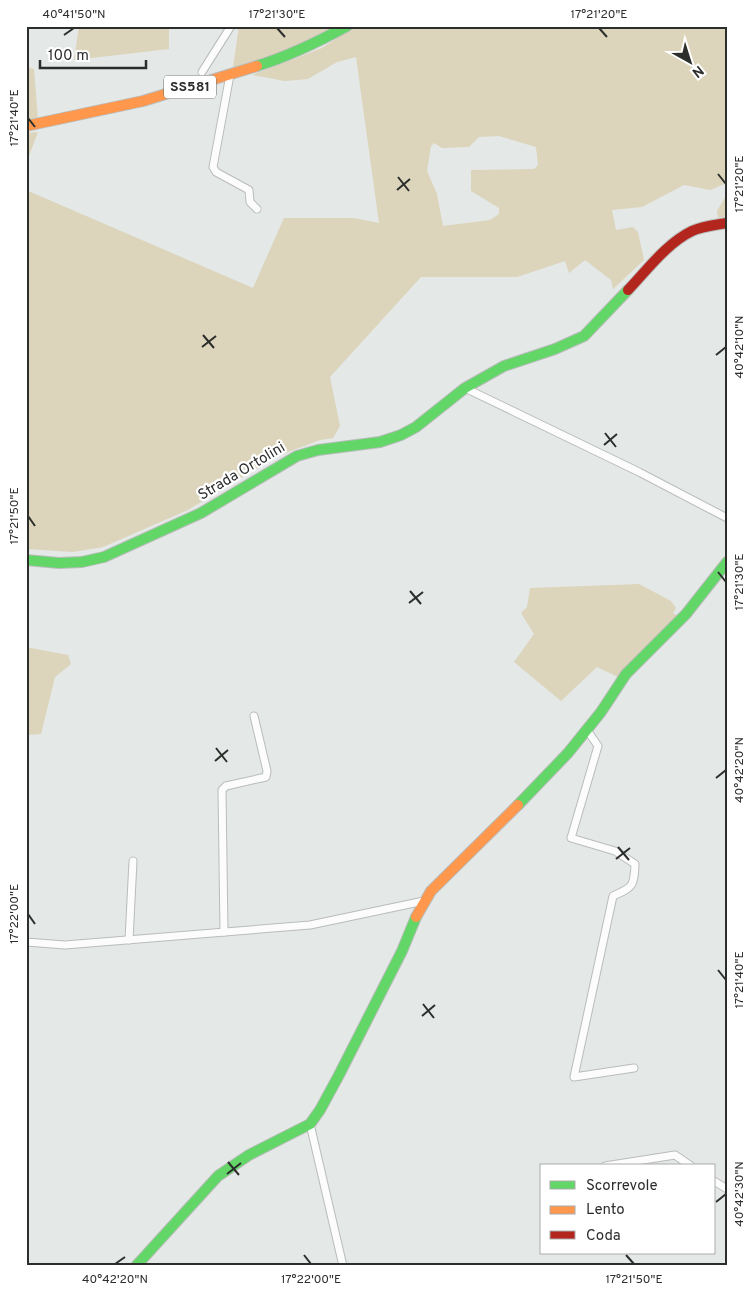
<svg xmlns="http://www.w3.org/2000/svg" width="753" height="1292" font-family="Overpass,sans-serif">
<style>
.green{fill:#dcd4bb;fill-rule:evenodd}
.lines{fill:none;stroke-linecap:round;stroke-linejoin:round}
.street-casing{stroke:#b9bcbb;stroke-width:9}
.fast-casing{stroke:#b9bcbb;stroke-width:12}
.slow-casing{stroke:#b9bcbb;stroke-width:12}
.jam-casing{stroke:#b9bcbb;stroke-width:12}
.street{stroke:#fbfcfb;stroke-width:7}
.fast{stroke:#63d668;stroke-width:10}
.slow{stroke:#ff974d;stroke-width:10}
.jam{stroke:#b3261e;stroke-width:10}
.ticks{fill:none;stroke:#2c2e2c;stroke-width:2}
.labels{text-anchor:middle;dominant-baseline:central;stroke-width:4.5;stroke-linejoin:round;paint-order:stroke}
.shield{fill:#fff;stroke:#6b6d6b;stroke-width:1}
.shield-label{font-size:14px;font-weight:bold;fill:#2c2e2c}
.street-label{font-size:15px;fill:#2c2e2c;stroke:#fff}
.neatline{fill:none;stroke:#2c2e2c;stroke-width:2}
.ticks-label{font-size:12px;text-anchor:middle;fill:#2c2e2c}
</style>
<rect width="100%" height="100%" fill="#e4e8e6"/>
<g class="green">
<polygon points="79,26 169,26 169,49 74,60"/>
<polygon points="239,26 337,26 285,52 233,67"/>
<path d="M355,26H727V183L710,190L684,185L642,207L612,210L616,230L633,227L638,232L644,260L613,289L611,280L585,260L569,273L565,261L517,277H421L330,377L340,426L333,438L320,440L275,457L188,510L103,547L73,552L26,549V190L253,288L284,218H354L379,223L356,57L337,62L308,79L285,81L252,75L322,48ZM499,136L536,147L538,165L534,169L471,170V191L499,208V214L490,220L443,226L437,194L427,171L431,146L434,143L442,148L469,147L479,137Z"/>
<polygon points="26,67 34,69 38,120 26,122"/>
<polygon points="38,132 26,164 26,133"/>
<polygon points="727,194 727,216 718,218 717,211"/>
<polygon points="639,584 671,601 676,608 673,613 678,616 618,677 597,667 561,701 514,662 534,634 521,613 527,607 530,588"/>
<polygon points="26,647 68,655 71,664 55,677 41,734 26,735"/>
</g>
<g class="lines">
<defs>
<g id="street">
<polyline points="202,72 231,26"/>
<polyline points="230,75 213,167 216,172 249,190 250,202 257,209"/>
<polyline points="465,388 639,472 727,518"/>
<path d="M587,730L598,746L571,838L615,851L635,864C634,887 633,887 613,896L574,1077L634,1068"/>
<polyline points="224,932 222,790 226,786 266,777 267,771 254,716"/>
<polyline points="129,940 133,861"/>
<polyline points="26,942 65,945 310,925 424,901"/>
<polyline points="310,1124 343,1266"/>
<polyline points="605,1166 675,1155 691,1166"/>
<polyline points="714,1181 727,1189"/>
</g>
<g id="fast">
<path d="M257,66C289,56 318,42 347,26"/>
<polyline points="26,560 59,563 82,562 104,557 201,513 297,456 318,450 380,442 401,435 416,427 465,388 504,366 555,349 584,336 628,290"/>
<polyline points="518,805 568,753 601,712 626,674 686,614 727,562"/>
<polyline points="136,1266 218,1176 249,1155 310,1124 320,1110 339,1075 402,951 416,917"/>
</g>
<g id="slow">
<polyline points="26,126 143,101 257,66"/>
<polyline points="416,917 431,891 518,805"/>
</g>
<path id="jam" d="M628,290C647,270 667,243 692,231C703,226 716,225 727,223"/>
</defs>
<use href="#street" class="street-casing"/>
<use href="#fast" class="fast-casing"/>
<use href="#slow" class="slow-casing"/>
<use href="#jam" class="jam-casing"/>
<use href="#street" class="street"/>
<use href="#fast" class="fast"/>
<use href="#slow" class="slow"/>
<use href="#jam" class="jam"/>
</g>
<path class="ticks" d="M277,28L285,37M599,28L607,37M64,35L74,28M28,118L35,127M718,174L726,184M398,177L409,191M397,190L410,179M203,335L214,348M202,347L216,336M716,355L726,347M605,433L616,447M604,445L617,434M28,516L35,526M718,572L726,582M410,591L421,604M409,603L423,592M216,748L227,762M215,761L228,750M716,778L726,770M618,847L629,860M616,859L630,848M28,914L35,924M718,970L726,980M423,1004L434,1018M422,1016L435,1005M228,1162L239,1175M227,1174L241,1163M716,1202L726,1194M304,1255L311,1264M626,1255L634,1264M115,1264L125,1257"/>
<g class="labels">
<rect class="shield" x="164" y="75.5" width="52" height="23" rx="4"/>
<g class="shield-label">
<text x="190" y="87">SS581</text>
</g>
<g class="street-label">
<text transform="translate(242 472) rotate(-31)">Strada Ortolini</text>
</g>
</g>
<rect width="753" height="1292" fill="none" stroke="#ffffff" stroke-width="55"/>
<rect x="540" y="1164" width="175" height="90" fill="#ffffff" stroke="#ababab"/>
<rect x="550" y="1181" width="25" height="8" fill="#63d668" stroke="#ababab"/>
<text x="586" y="1190" font-size="15" fill="#2c2e2c">Scorrevole</text>
<rect x="550" y="1206" width="25" height="8" fill="#ff974d" stroke="#ababab"/>
<text x="586" y="1214" font-size="15" fill="#2c2e2c">Lento</text>
<rect x="550" y="1231" width="25" height="8" fill="#b3261e" stroke="#ababab"/>
<text x="586" y="1240" font-size="15" fill="#2c2e2c">Coda</text>
<g transform="translate(690 62) rotate(141)" stroke="#ffffff" stroke-width="4" paint-order="stroke">
<path d="M0-4L9 19L0 12L-9 19Z" fill="#2c2e2c"/>
<text y="-8" font-size="14" font-weight="bold" text-anchor="middle" fill="#2c2e2c">N</text>
</g>
<path d="M40 60v8h106v-8" fill="none" stroke="#2c2e2c" stroke-width="2.5"/>
<text x="48" y="60" font-size="15" fill="#2c2e2c" stroke="#ffffff" stroke-width="4" paint-order="stroke">100 m</text>
<rect x="28" y="28" width="698" height="1236" class="neatline"/>
<g class="ticks-label">
<text x="74" y="18">40°41'50"N</text>
<text x="277" y="18">17°21'30"E</text>
<text x="599" y="18">17°21'20"E</text>
<text transform="translate(14 118) rotate(-90)" y="4">17°21'40"E</text>
<text transform="translate(739 184) rotate(-90)" y="4">17°21'20"E</text>
<text transform="translate(739 347) rotate(-90)" y="4">40°42'10"N</text>
<text transform="translate(14 516) rotate(-90)" y="4">17°21'50"E</text>
<text transform="translate(739 582) rotate(-90)" y="4">17°21'30"E</text>
<text transform="translate(739 770) rotate(-90)" y="4">40°42'20"N</text>
<text transform="translate(14 914) rotate(-90)" y="4">17°22'00"E</text>
<text transform="translate(739 980) rotate(-90)" y="4">17°21'40"E</text>
<text transform="translate(739 1194) rotate(-90)" y="4">40°42'30"N</text>
<text x="115" y="1283">40°42'20"N</text>
<text x="311" y="1283">17°22'00"E</text>
<text x="634" y="1283">17°21'50"E</text>
</g>
</svg>
